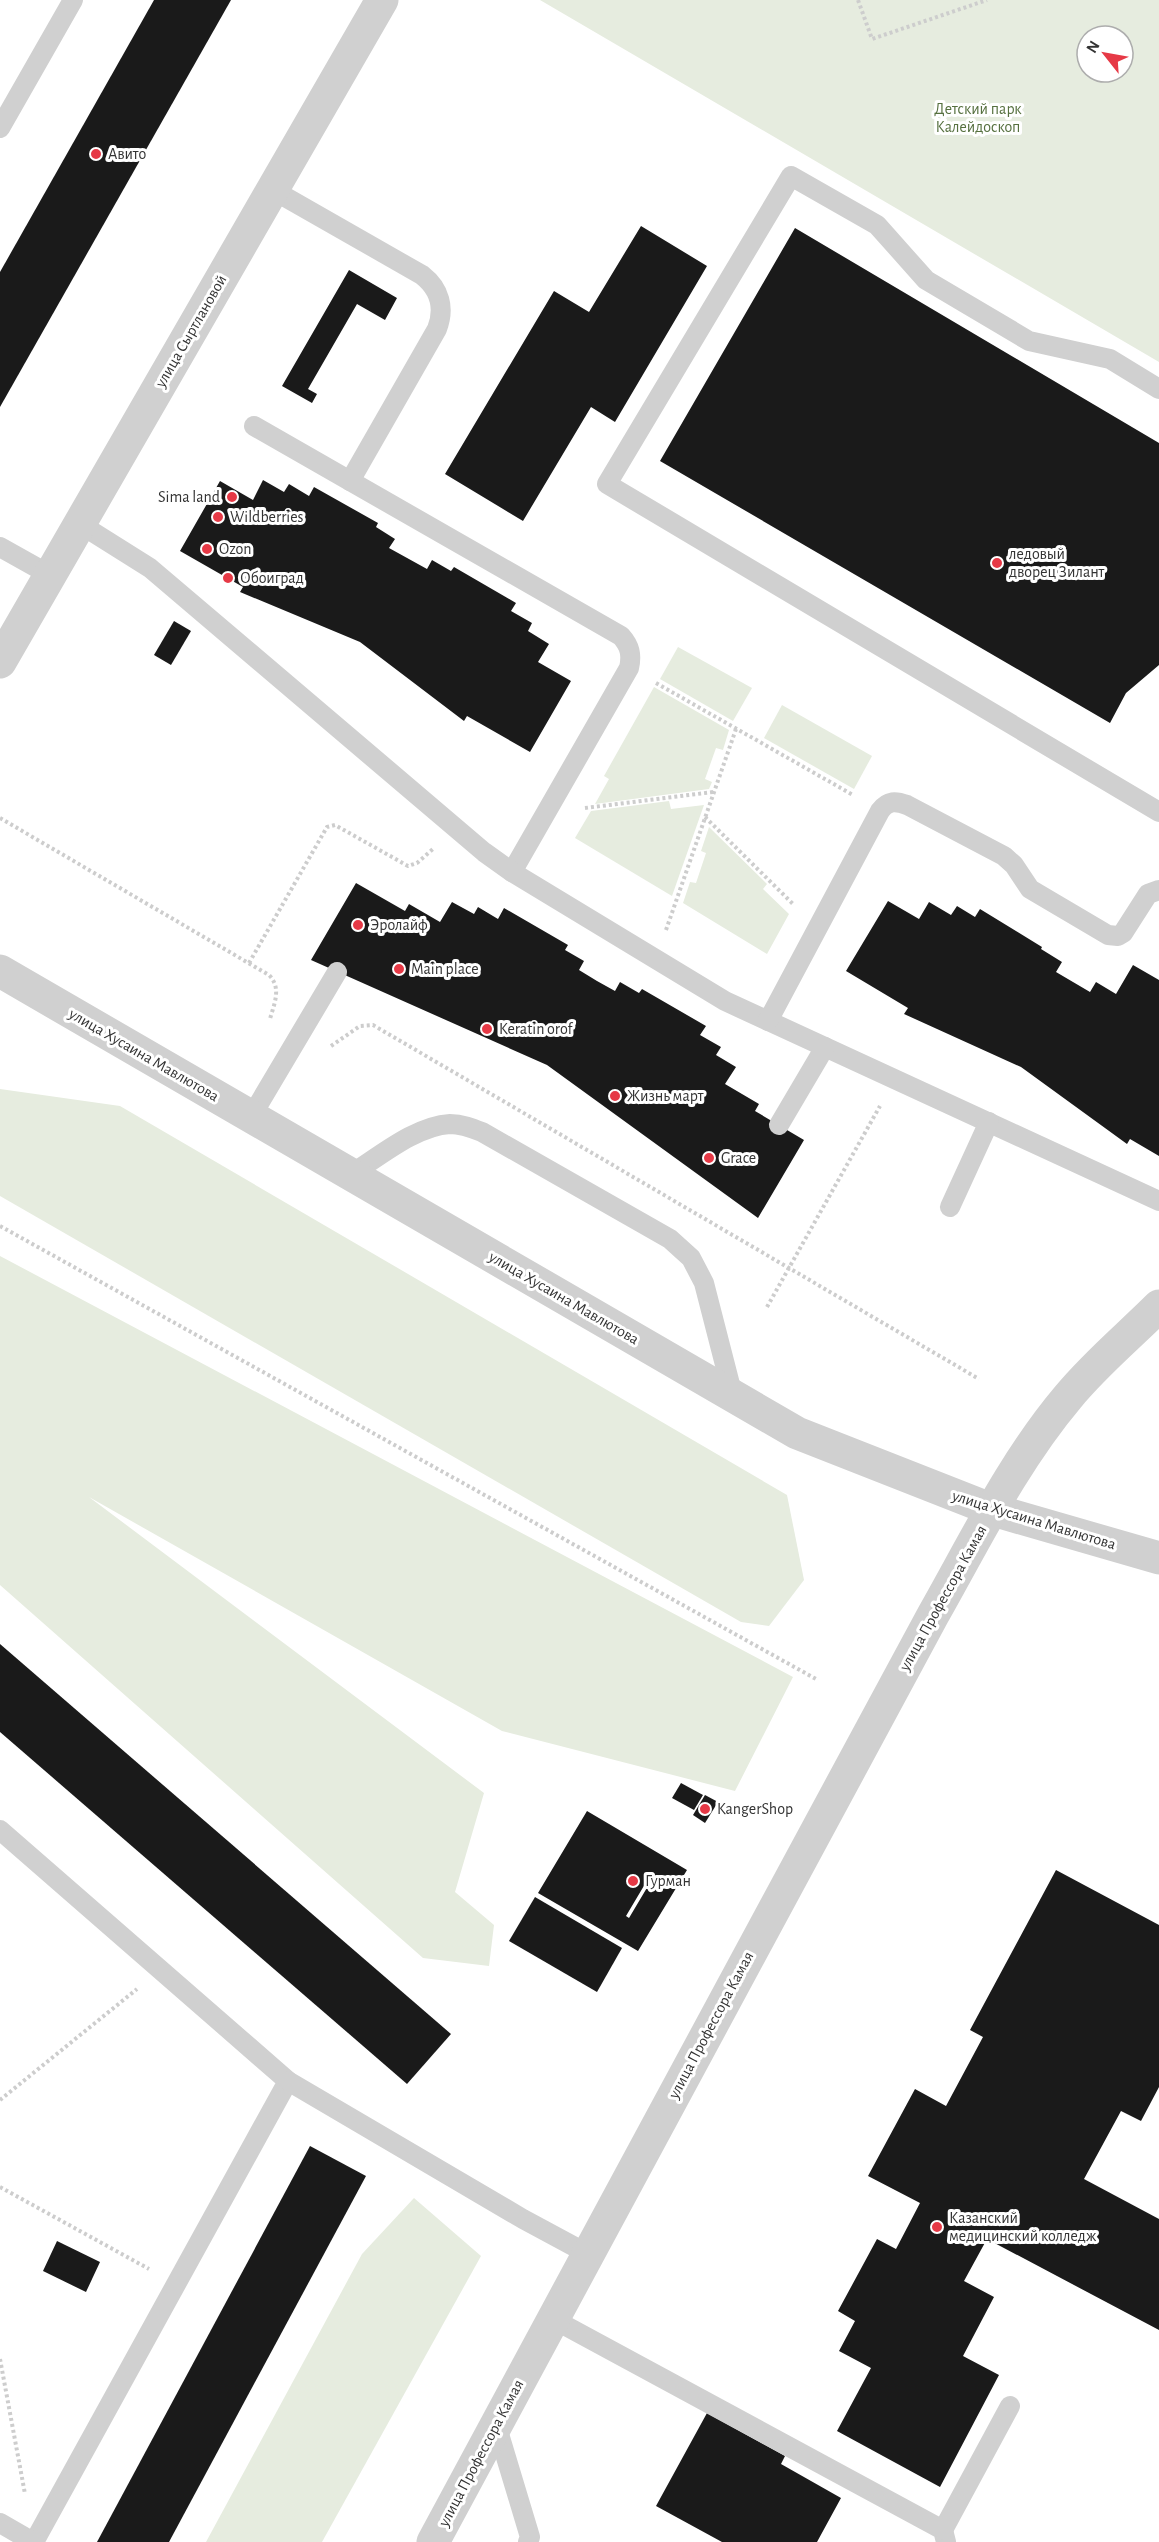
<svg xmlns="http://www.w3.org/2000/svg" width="1159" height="2542" font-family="'Alegreya Sans',sans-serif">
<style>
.green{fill:#e6ecdf;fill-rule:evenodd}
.building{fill:#1a1a1a;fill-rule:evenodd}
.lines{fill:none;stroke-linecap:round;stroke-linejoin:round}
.path{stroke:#cdcdcd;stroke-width:4;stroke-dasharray:3 3;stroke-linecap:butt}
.service{stroke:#d0d0d0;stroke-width:20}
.tertiary{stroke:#d0d0d0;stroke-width:33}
.poi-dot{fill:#e63946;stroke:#fff;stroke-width:2}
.labels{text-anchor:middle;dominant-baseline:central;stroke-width:6;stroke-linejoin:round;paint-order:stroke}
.park-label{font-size:16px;fill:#56703f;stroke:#fff}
.poi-label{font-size:16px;fill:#333;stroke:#fff;text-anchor:start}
.street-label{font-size:16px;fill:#333;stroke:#fff}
</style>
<rect width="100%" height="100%" fill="#fff"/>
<g class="green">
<path d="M540,0H1159V362ZM1087,36H1123V72H1087Z"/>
<polygon points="678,647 752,688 733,721 660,679"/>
<polygon points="654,687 729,730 723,750 716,748 705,779 712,782 709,789 595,804 609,779 604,776"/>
<polygon points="782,705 872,756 854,789 764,738"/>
<polygon points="669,801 671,809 704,805 672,896 575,838 591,811"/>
<polygon points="709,827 767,884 763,889 789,914 767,954 683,903 690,882 696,883 706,853 701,851"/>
<polygon points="0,1089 120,1106 787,1495 804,1580 769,1626 741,1622 0,1196"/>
<polygon points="0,1256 793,1677 735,1791 502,1731 89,1497 484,1793 455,1892 494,1925 489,1966 423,1958 0,1585"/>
<polygon points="414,2198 481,2256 322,2542 206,2542 362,2254"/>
</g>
<g class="building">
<polygon points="154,0 231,0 0,407 0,272"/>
<polygon points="641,226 707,266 615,422 591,407 523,521 445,474 554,291 589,312"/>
<polygon points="795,228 1159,443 1159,665 1126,693 1110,723 660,461"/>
<polygon points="349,270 397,298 385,320 357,304 308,389 317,394 312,403 282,386"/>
<polygon points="263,480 284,492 289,484 309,496 314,487 378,523 376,527 395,539 389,548 427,569 432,560 451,571 454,567 516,603 511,611 532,623 528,631 549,644 538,662 571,681 530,752 467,716 464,721 360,642 240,592 243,587 180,551 220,481 253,500"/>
<polygon points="174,621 191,631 171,665 154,655"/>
<polygon points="356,883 405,911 409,904 440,922 452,902 474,914 478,907 498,919 504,908 568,945 565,950 584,961 579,970 597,981 615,991 620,982 639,993 642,989 706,1026 700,1035 721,1047 716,1055 736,1067 725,1084 759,1104 755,1111 804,1140 758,1218 547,1065 311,960"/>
<polygon points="888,901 919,919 929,902 951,915 957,906 975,917 980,909 1042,947 1041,949 1062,962 1056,972 1090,992 1096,982 1116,994 1133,965 1159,980 1159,1156 1130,1139 1127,1144 1021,1067 904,1014 908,1008 846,971"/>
<polygon points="0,1644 451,2034 407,2084 0,1732"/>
<polygon points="681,1783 703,1795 694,1810 672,1798"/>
<polygon points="705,1795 718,1802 705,1823 693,1815"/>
<path d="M587,1811L687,1870L638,1951L538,1893ZM648,1879L651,1881L629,1918L626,1916Z"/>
<polygon points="1056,1870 1159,1925 1159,2087 1141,2121 1121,2111 1084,2179 1159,2219 1159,2330 987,2239 964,2281 994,2297 963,2356 999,2375 940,2487 837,2431 871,2368 839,2351 855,2321 838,2311 877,2239 896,2249 920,2203 868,2176 915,2089 946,2106 983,2037 970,2030"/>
<polygon points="535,1897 622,1948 597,1992 509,1941"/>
<polygon points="310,2146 366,2176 169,2542 97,2542"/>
<polygon points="57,2241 100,2262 86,2292 43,2271"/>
<polygon points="707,2413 785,2456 781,2464 841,2498 817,2542 722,2542 656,2506"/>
</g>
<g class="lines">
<g class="path">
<polyline points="858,0 872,39 987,0"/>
<polyline points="656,683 853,795"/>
<polyline points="585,808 713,792"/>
<polyline points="705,817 794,905"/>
<path d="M0,818L269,975C282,988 274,1004 270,1019"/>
<polyline points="666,930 736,729"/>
<polyline points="249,963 327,827 335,825 408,866 417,863 433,849"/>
<polyline points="331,1046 360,1026 373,1025 979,1379"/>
<polyline points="0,1226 816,1679"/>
<polyline points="767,1307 880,1106"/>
<polyline points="0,2100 137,1989"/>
<polyline points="0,2187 149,2269"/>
<polyline points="0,2359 25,2494"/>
</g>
<g class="service">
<polyline points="0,128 73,0"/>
<path d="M273,190L422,275C440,289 445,308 437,329L350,481"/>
<polyline points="1159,389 1110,359 1029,341 926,280 877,225 791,176 607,484 1159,812"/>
<path d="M254,426L621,636C630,646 632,655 629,668L512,872"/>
<polyline points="80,524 150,568 484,852 512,872 725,1001 1159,1201"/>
<polyline points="0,547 50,575"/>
<path d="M768,1021L880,811C888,800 896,801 907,805L1004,856L1014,865L1030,889L1108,935L1118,936L1123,933L1148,894L1159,890"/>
<polyline points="251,1117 337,972"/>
<polyline points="779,1125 825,1047"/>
<path d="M350,1175C379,1157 415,1126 450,1124C462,1124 472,1128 482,1132L670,1239L691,1258L704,1283L733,1396"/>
<polyline points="950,1207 989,1122"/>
<polyline points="0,1830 288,2081 34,2542"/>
<polyline points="288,2081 523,2219 588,2254"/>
<polyline points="553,2319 943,2530 946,2542"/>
<polyline points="496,2424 530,2537 528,2542"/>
<polyline points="0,2523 33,2542"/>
<polyline points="943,2530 1010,2406"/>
</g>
<g class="tertiary">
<polyline points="0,662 382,0"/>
<polyline points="0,971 797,1433 993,1510 1159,1558"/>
<path d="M433,2542L933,1615C975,1541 1013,1462 1068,1397C1095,1364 1129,1336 1159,1306"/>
</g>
</g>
<g class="poi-dot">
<circle cx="96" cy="154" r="6"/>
<circle cx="232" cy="497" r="6"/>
<circle cx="218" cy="517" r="6"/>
<circle cx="207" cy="549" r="6"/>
<circle cx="997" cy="563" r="6"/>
<circle cx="228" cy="578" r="6"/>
<circle cx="358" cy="925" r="6"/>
<circle cx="399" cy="969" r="6"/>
<circle cx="487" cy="1029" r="6"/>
<circle cx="615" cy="1096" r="6"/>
<circle cx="709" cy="1158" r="6"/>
<circle cx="705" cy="1809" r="6"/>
<circle cx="633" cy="1881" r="6"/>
<circle cx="937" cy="2227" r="6"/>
</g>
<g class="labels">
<g class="park-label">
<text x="978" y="109">Детский парк<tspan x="978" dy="18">Калейдоскоп</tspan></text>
</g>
<g class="poi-label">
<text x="108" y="154">Авито</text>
<text x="220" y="497" text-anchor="end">Sima land</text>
<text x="230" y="517">Wildberries</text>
<text x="219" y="549">Ozon</text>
<text x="1009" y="554">ледовый<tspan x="1009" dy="18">дворец Зилант</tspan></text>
<text x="240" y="578">Обоиград</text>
<text x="370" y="925">Эролайф</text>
<text x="411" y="969">Main place</text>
<text x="499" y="1029">Keratin orof</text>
<text x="627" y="1096">Жизнь март</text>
<text x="721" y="1158">Grace</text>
<text x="717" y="1809">KangerShop</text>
<text x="645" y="1881">Гурман</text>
<text x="949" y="2218">Казанский<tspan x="949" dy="18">медицинский колледж</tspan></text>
</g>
<g class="street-label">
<text transform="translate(191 331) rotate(-60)">улица Сыртлановой</text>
<text transform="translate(144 1055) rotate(30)">улица Хусаина Мавлютова</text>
<text transform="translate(564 1298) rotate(30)">улица Хусаина Мавлютова</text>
<text transform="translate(1034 1520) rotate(17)">улица Хусаина Мавлютова</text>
<text transform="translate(943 1598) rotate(-61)">улица Профессора Камая</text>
<text transform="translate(711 2025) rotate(-62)">улица Профессора Камая</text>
<text transform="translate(481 2453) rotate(-62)">улица Профессора Камая</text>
</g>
</g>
<g transform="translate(1105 54) rotate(301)"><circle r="28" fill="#ffffff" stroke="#adadad" stroke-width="1.5"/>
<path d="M0-4.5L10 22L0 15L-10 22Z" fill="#e63946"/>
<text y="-9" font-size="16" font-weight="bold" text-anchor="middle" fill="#333333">N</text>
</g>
</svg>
